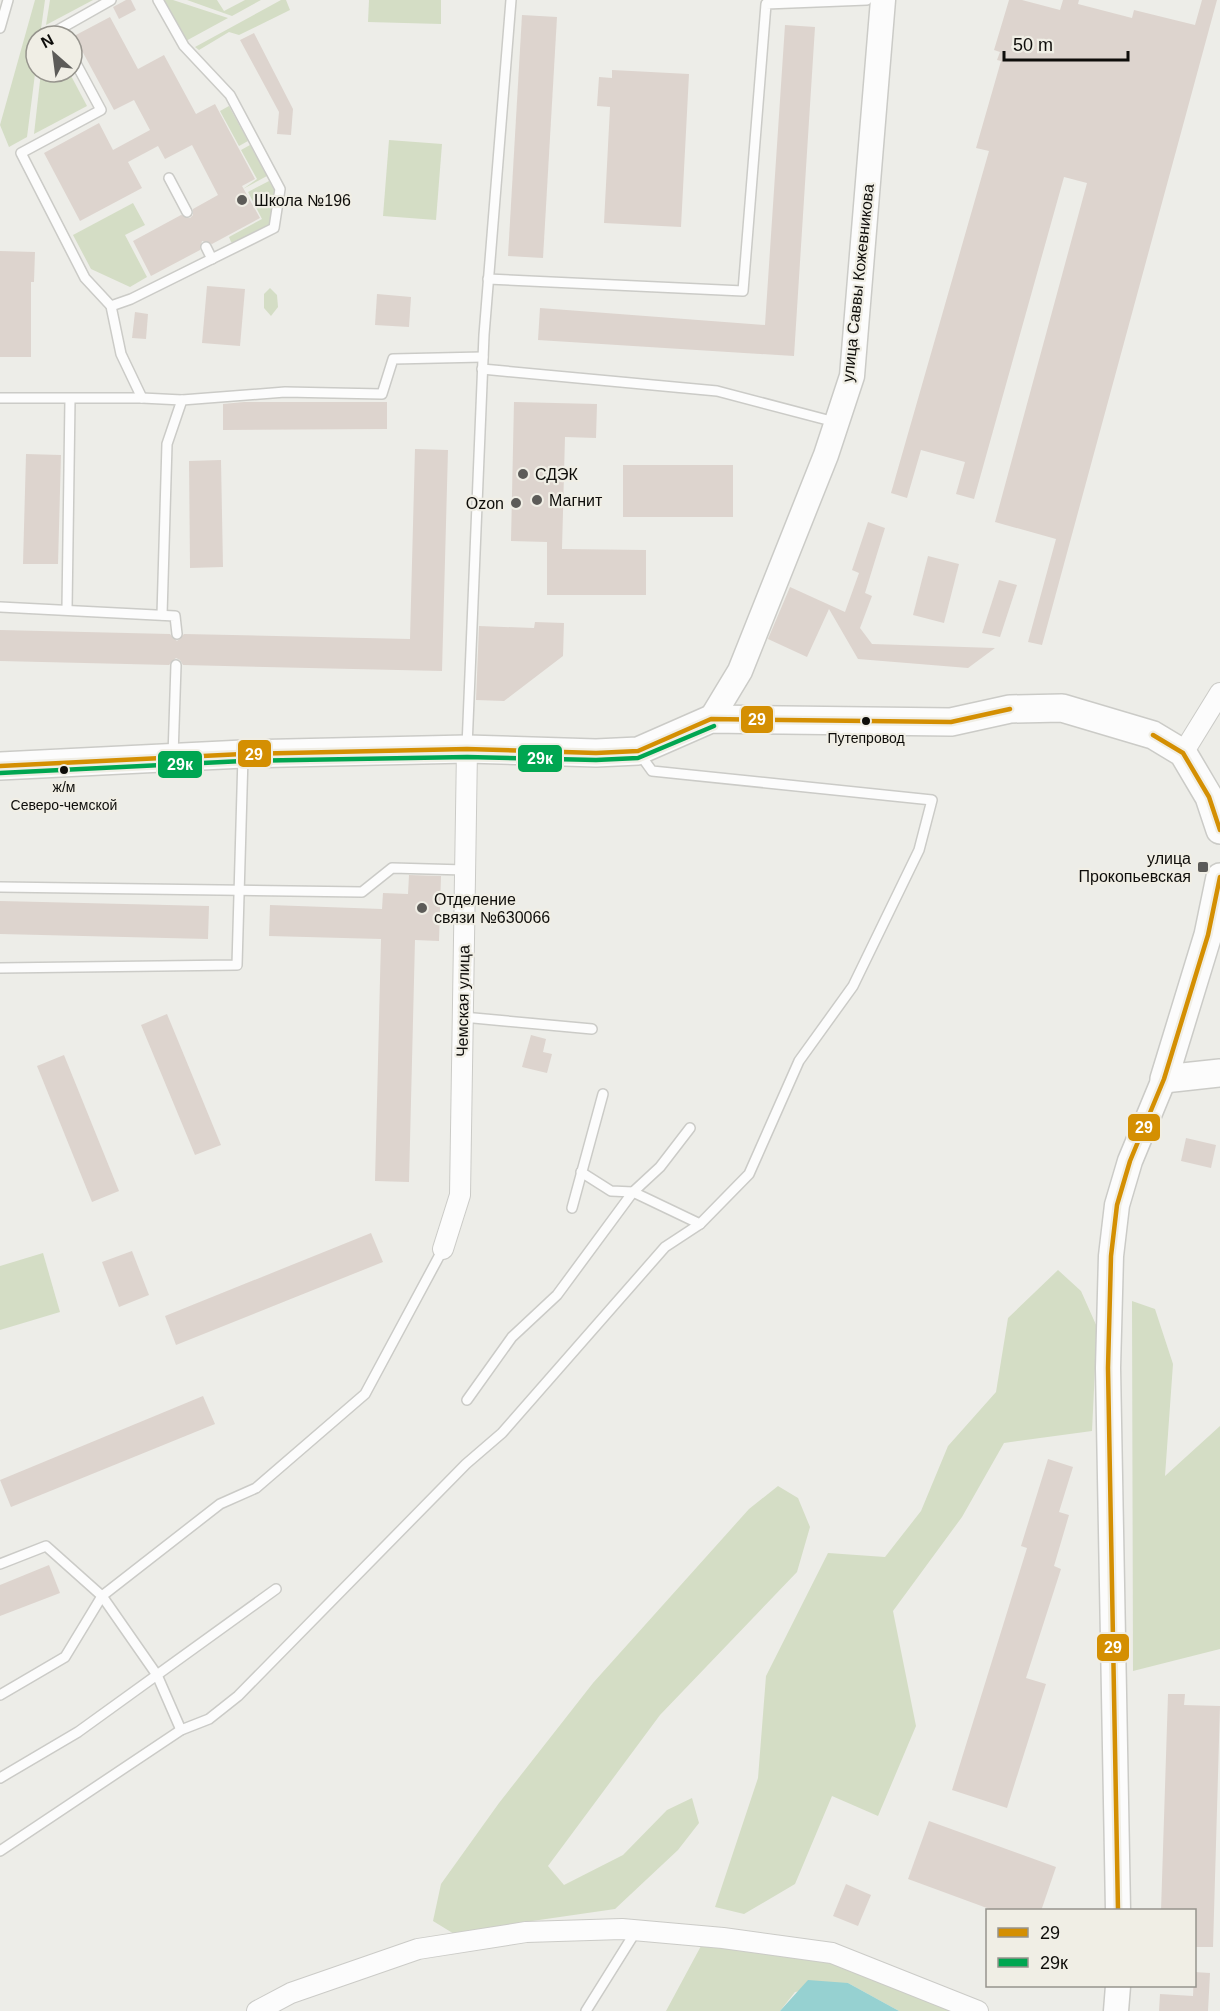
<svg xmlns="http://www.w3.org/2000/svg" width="1220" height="2011" font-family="Helvetica,sans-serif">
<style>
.green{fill:#d4ddc5}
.water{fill:#96d1d1}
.building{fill:#ddd4ce}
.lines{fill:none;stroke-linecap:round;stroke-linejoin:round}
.service-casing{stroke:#cbcbc7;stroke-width:12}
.minor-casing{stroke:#cbcbc7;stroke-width:22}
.tertiary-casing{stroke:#cbcbc7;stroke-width:27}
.secondary-casing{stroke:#cbcbc7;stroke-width:30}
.service{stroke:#fcfcfc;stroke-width:9}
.minor{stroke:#fcfcfc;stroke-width:20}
.tertiary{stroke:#fcfcfc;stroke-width:24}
.secondary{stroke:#fcfcfc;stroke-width:27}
.bus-1-casing{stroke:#f0eee5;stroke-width:9}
.bus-2-casing{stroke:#f0eee5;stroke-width:9}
.bus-1{stroke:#d48f02;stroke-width:4.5}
.bus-2{stroke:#00a651;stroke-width:4.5}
.poi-dot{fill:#5c5b58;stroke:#f0eee5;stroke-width:2}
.bus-dot{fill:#0e0d0a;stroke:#f0eee5;stroke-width:2}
.labels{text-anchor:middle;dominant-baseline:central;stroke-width:4.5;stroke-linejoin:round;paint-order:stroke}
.bus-label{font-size:14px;fill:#0e0d0a;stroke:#f0eee5}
.poi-label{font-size:16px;fill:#0e0d0a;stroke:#f0eee5;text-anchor:start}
.street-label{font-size:16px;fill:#0e0d0a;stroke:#f0eee5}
.line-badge{stroke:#f0eee5;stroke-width:2}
.badge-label{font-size:16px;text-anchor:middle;font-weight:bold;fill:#fff}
</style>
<rect width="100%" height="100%" fill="#edede8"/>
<g class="green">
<polygon points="35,0 45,0 40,36 36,36 36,66 27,137 9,147 0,125"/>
<polygon points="50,0 93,0 46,25"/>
<polygon points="162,0 173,0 228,18 184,42"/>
<polygon points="187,0 217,0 224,11 245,0 261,0 232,16"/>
<polygon points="281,0 286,0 290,10 239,35 229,32 199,50 195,47"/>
<polygon points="369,0 441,0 441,24 368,22"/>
<polygon points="41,72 69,72 87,106 34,134"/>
<polygon points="229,106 248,141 239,146 220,111"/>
<polygon points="389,140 442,144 436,220 383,216"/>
<polygon points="250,145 267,176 243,189 257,179 241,150"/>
<polygon points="269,181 275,191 270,226 235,244 231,242 229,237 262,219 248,192"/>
<polygon points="133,203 145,225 125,235 147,277 130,287 91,269 73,235"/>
<polygon points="270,288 277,295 278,307 271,316 264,308 264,294"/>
<polygon points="43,1253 60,1312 0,1330 0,1266"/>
<polygon points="1058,1270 1081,1291 1097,1327 1092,1431 1004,1443 962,1517 893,1611 916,1726 878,1816 832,1796 795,1884 744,1914 715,1907 758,1778 766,1676 828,1553 885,1557 921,1511 948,1446 996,1392 1008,1318"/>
<polygon points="1132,1301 1155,1309 1173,1364 1165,1476 1220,1426 1220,1649 1133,1671"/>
<polygon points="778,1486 798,1498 810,1527 797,1572 660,1715 548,1866 564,1885 623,1855 667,1810 692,1798 699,1823 678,1850 615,1909 498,1926 464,1940 433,1921 441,1884 499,1803 593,1683 749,1509"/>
<polygon points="711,1940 820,1962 847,1964 962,2011 899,2011 848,1983 795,1992 780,2011 666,2011 701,1946"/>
</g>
<polygon class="water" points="808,1980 848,1983 899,2011 780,2011"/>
<g class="building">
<polygon points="126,0 131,0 136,10 119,19 113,7"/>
<polygon points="1009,0 1022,0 1060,10 1063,0 1079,0 1078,4 1132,18 1134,10 1195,25 1202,0 1217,0 1042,645 1028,642 1056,539 995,522 1087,183 1064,177 974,499 956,494 965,462 921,450 907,498 891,493 989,151 976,148 1001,61 997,60 1000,52 994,50"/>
<polygon points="522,15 557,17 543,258 508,256"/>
<polygon points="110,17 138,69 164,55 196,114 215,104 255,179 242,186 260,218 212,244 202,241 200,250 151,276 133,241 181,215 190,218 193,215 193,209 218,195 192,145 165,159 158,146 128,162 142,188 80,221 44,153 99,123 113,150 150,130 134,100 114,110 74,36"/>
<polygon points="785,25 815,27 794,356 538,340 540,308 765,325"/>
<polygon points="254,33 293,109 291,135 277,134 279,112 240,40"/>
<polygon points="612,70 689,74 681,227 604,223 610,107 597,106 599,77 612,78"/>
<polygon points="0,251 35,252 34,282 31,282 31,357 0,357"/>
<polygon points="207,286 245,289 240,346 202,343"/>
<polygon points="377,294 411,297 409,327 375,325"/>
<polygon points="135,312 148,314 146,339 132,338"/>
<polygon points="244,402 387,402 387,429 223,430 223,404"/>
<polygon points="514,402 597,404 596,438 565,437 562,549 646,550 646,595 547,595 547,542 511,541"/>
<polygon points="415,449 448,450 442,671 183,665 180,660 176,658 169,665 0,661 0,630 170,634 177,641 184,634 410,639"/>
<polygon points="26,454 61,455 58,564 23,564"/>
<polygon points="221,460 223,567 190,568 189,461"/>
<rect x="623" y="465" width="110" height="52"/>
<polygon points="868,522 885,528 865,593 872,596 860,628 872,644 995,648 968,668 858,659 829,609 807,657 768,639 790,587 845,612 859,573 852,570"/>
<polygon points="928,556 959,564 944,623 913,615"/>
<polygon points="999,580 1017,585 1000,637 982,633"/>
<polygon points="535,622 564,623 563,656 504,701 476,700 479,626 534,628"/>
<polygon points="409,875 441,876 439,941 415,940 409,1182 375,1181 381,939 269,936 270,905 382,909 383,893 408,894"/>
<polygon points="0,901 209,906 208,939 0,934"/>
<polygon points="167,1014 221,1145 195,1155 141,1025"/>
<polygon points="531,1035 546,1039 543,1052 552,1054 547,1073 522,1067"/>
<polygon points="64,1055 119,1191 92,1202 37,1066"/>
<polygon points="1186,1138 1216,1145 1211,1168 1181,1161"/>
<polygon points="371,1233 383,1262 176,1345 165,1316"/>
<polygon points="132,1251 149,1295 119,1307 102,1262"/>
<polygon points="203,1396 215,1424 11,1507 0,1480"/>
<polygon points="1048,1459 1073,1467 1059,1512 1069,1515 1054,1566 1061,1569 1026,1678 1046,1684 1007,1808 952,1790 1027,1548 1021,1546"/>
<polygon points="49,1565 60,1593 0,1616 0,1585"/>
<polygon points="1168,1694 1185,1694 1184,1705 1220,1706 1213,1947 1195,1947 1196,1911 1161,1911"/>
<polygon points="929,1821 1056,1867 1041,1911 995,1911 908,1879"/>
<polygon points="846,1884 871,1895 858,1926 833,1916"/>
<polygon points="1194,1972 1210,1973 1208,2011 1159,2011 1160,1994 1193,1996"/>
</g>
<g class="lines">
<defs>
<g id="service">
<polyline points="0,28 8,0"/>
<polyline points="61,36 58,30 111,0"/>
<polyline points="72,56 101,110 21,153 85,278 111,306 121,354 142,398"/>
<polyline points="169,178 187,212"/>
<polyline points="206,247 212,259"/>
<polyline points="488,279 743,291 766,4 867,0"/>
<polyline points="111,306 131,299 274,228 280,189 230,95 184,46 158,0"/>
<polyline points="482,369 717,391 835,422"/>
<polyline points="0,398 142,398 182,400 167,444 162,615"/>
<polyline points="182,400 285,392 382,394 393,359 483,357"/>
<polyline points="0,607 175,616 177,634"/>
<polyline points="67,609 70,399"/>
<polyline points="467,747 484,335 511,0"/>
<polyline points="173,756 176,665"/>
<polyline points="0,887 362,892 392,868 465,870"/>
<polyline points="0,968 237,965 243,756"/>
<polyline points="463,1017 592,1029"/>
<polyline points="581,1172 611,1191 633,1192 700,1224"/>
<polyline points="572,1208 603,1094"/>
<polyline points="467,1400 512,1337 557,1295 633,1192 660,1167 690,1128"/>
<polyline points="0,1564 46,1546 102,1596 157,1675 181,1730"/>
<polyline points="0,1695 65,1657 102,1596 220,1504 256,1488 365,1394 443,1249"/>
<polyline points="0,1778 78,1732 276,1589"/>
<polyline points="0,1851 181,1730 209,1719 238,1696 466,1464 502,1433 665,1247 700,1224 749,1174 799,1061 853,986 919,850 932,800 652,771 639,753"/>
<polyline points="586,2011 636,1931"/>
</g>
<g id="minor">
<polyline points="1183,753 1220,693"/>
<polyline points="443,1249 460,1195 467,749"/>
<polyline points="257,2011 291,1993 418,1949 526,1932 622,1929 723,1938 832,1953 978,2011"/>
</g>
<g id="tertiary">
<polyline points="711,719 740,671 826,455 852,376 883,0"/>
<polyline points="1118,1910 1108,1368 1111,1256 1117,1205 1130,1161 1164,1079"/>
<polyline points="1116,2011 1118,1986"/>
</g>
<g id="secondary">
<polyline points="0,766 243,754 467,749 596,753 638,751 711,719 951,722 1010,709 1062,708 1153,735 1183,753 1209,797 1220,830"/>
<polyline points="1220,877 1208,935 1164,1079 1220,1073"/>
</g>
</defs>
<use href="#service" class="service-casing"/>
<use href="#minor" class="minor-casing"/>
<use href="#tertiary" class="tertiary-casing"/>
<use href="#secondary" class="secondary-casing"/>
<use href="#service" class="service"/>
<use href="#minor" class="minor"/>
<use href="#tertiary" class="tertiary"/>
<use href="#secondary" class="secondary"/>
<defs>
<g id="bus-1">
<polyline points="1153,735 1183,753 1209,797 1220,830"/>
<polyline points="0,766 243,754 467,749 596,753 638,751 711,719 951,722 1010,709"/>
<polyline points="1118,1910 1108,1368 1111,1256 1117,1205 1130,1161 1164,1079 1208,935 1220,877"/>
</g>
<polyline id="bus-2" points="0,773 243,761 467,757 596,760 638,758 714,726"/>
</defs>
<use href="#bus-1" class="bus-1-casing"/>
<use href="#bus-2" class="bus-2-casing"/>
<use href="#bus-1" class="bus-1"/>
<use href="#bus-2" class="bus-2"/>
</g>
<g class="poi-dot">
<circle cx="242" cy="200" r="6"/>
<circle cx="523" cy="474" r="6"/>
<circle cx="537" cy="500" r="6"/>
<circle cx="516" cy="503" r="6"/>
<rect x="1197" y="861" width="12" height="12" rx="3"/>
<circle cx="422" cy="908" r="6"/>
</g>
<g class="bus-dot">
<circle cx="866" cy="721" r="5"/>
<circle cx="64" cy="770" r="5"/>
</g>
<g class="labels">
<g class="bus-label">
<text x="866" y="738">Путепровод</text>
<text x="64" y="787">ж/м<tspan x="64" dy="18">Северо-чемской</tspan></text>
</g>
<g class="poi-label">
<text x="254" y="200">Школа №196</text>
<text x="535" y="474">СДЭК</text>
<text x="549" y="500">Магнит</text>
<text x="504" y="503" text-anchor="end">Ozon</text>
<text x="1191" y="858" text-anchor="end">улица<tspan x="1191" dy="18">Прокопьевская</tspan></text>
<text x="434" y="899">Отделение<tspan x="434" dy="18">связи №630066</tspan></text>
</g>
<g class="street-label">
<text transform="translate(858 283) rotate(-84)">улица Саввы Кожевникова</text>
<text transform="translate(463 1001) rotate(-89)">Чемская улица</text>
</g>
</g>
<g class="line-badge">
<rect x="740" y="705" width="34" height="29" rx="6" fill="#d48f02"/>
<rect x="237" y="739" width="35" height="29" rx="6" fill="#d48f02"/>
<rect x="517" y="744" width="46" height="29" rx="6" fill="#00a651"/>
<rect x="157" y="750" width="46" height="29" rx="6" fill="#00a651"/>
<rect x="1127" y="1113" width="34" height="29" rx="6" fill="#d48f02"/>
<rect x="1096" y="1633" width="34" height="29" rx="6" fill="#d48f02"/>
</g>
<g class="badge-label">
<text x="757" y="725">29</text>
<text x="254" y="760">29</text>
<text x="540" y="764">29к</text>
<text x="180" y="770">29к</text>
<text x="1144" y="1133">29</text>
<text x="1113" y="1653">29</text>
</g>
<rect x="986" y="1909" width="210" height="78" fill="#f0eee5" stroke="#96948d" stroke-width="1.5"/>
<rect x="998" y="1928" width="30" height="9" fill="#d48f02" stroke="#96948d" stroke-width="1.5"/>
<text x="1040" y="1939" font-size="18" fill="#0e0d0a">29</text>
<rect x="998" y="1958" width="30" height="9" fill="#00a651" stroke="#96948d" stroke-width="1.5"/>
<text x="1040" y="1969" font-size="18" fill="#0e0d0a">29к</text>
<g transform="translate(54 54) rotate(332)"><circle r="28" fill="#f0eee5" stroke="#96948d" stroke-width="1.5"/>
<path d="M0-4.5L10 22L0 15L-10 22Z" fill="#5c5b58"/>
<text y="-9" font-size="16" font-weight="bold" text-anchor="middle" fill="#0e0d0a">N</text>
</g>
<path d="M1004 51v9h124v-9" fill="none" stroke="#0e0d0a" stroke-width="3"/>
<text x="1013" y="51" font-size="18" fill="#0e0d0a" stroke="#f0eee5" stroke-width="4.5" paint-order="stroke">50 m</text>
</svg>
